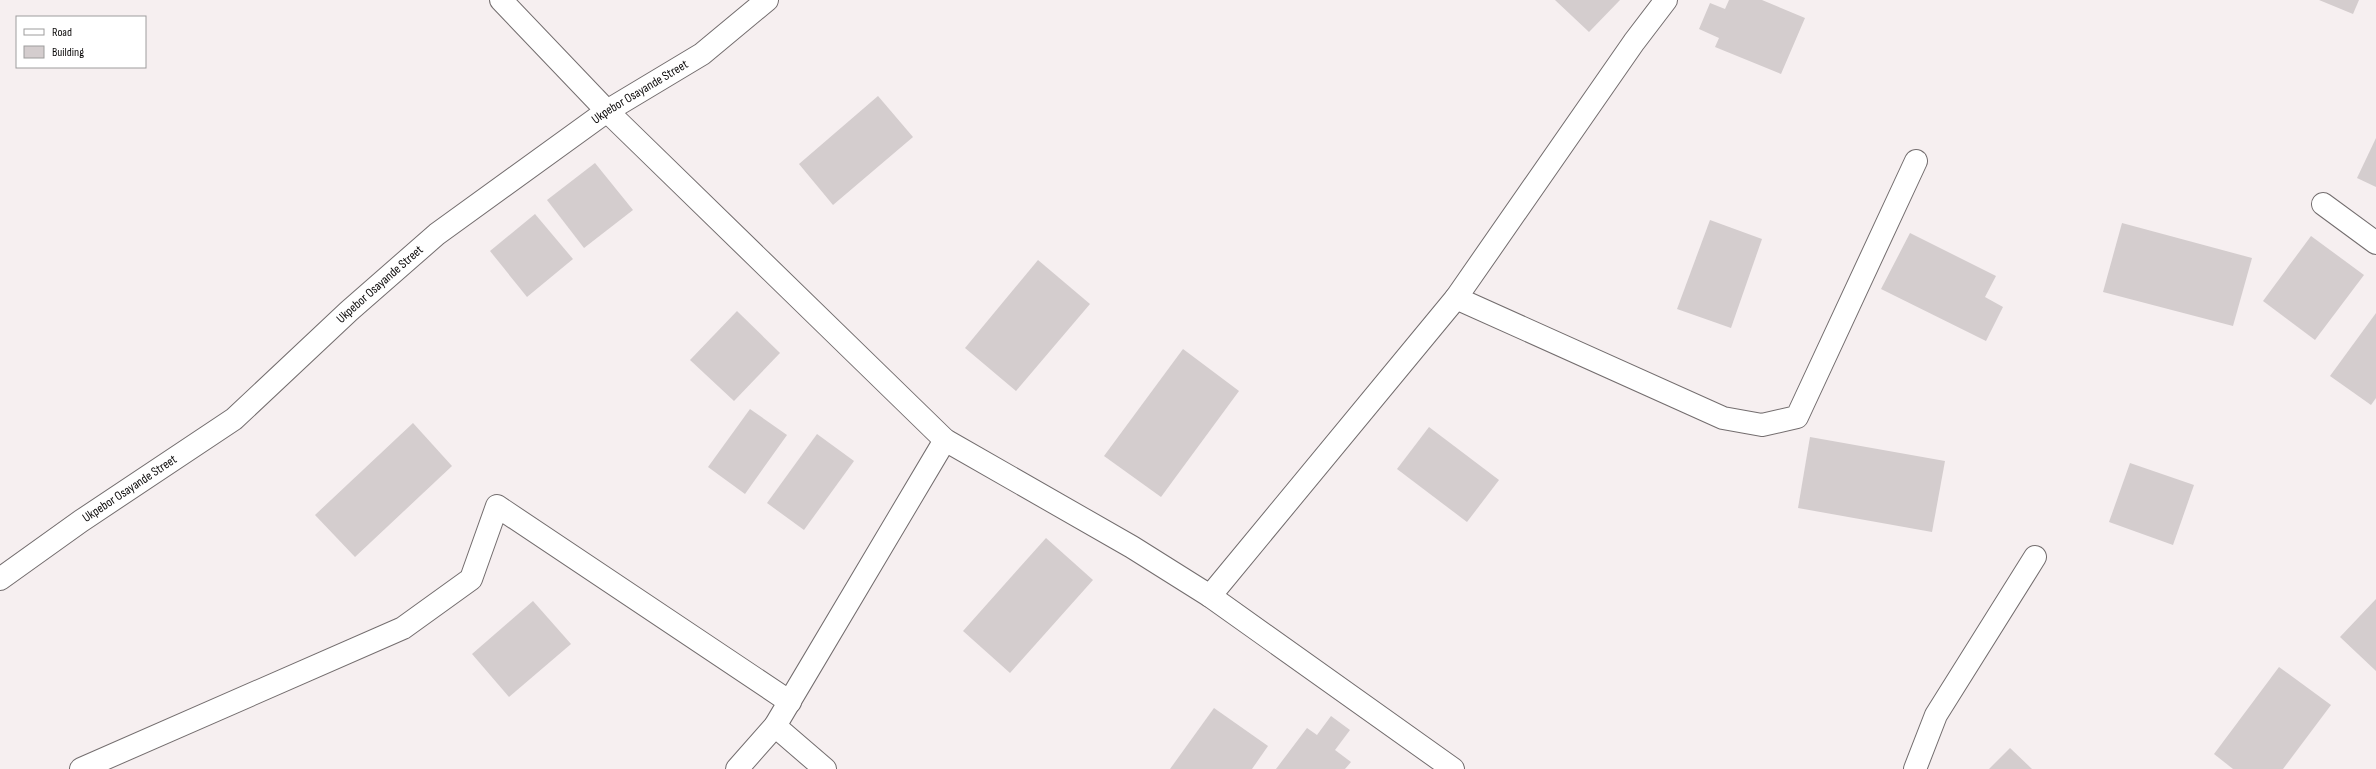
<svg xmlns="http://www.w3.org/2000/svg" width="2376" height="769" font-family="'Sofia Sans Condensed',sans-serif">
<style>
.building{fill:#d4cdce}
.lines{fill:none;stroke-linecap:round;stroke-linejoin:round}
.minor-casing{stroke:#736d6e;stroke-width:24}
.minor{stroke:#fff;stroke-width:22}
.labels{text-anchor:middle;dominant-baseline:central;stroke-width:3;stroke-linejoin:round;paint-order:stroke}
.street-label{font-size:13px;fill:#0d0b0b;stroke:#fff}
</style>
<rect width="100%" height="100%" fill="#f6eff0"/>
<g class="building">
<polygon points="1555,0 1620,0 1589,32"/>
<polygon points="1729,0 1762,0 1805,18 1781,74 1715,47 1719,38 1699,29 1710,3 1725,9"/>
<polygon points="2319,0 2359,0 2353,14"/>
<polygon points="878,96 913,137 833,205 799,164"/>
<polygon points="2376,138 2376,187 2357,178"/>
<polygon points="595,163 633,210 584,248 547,200"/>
<polygon points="535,214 573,259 527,297 490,251"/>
<polygon points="1710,220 1762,239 1731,328 1677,309"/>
<polygon points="2122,223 2252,258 2233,326 2103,292"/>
<polygon points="1910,233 1996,276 1985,297 2003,307 1986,341 1881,289"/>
<polygon points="2311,236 2364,275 2315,340 2263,301"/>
<polygon points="1038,260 1090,304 1016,391 965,348"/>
<polygon points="737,311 780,353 734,401 690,360"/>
<polygon points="2376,313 2376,398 2371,405 2330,376"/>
<polygon points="1183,349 1239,391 1161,497 1104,456"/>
<polygon points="750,409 787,435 745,494 708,467"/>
<polygon points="413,423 452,466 355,557 315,515"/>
<polygon points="1429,427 1499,480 1467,522 1397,469"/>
<polygon points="817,434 854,461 804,530 767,503"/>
<polygon points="1810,437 1945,461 1932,532 1798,508"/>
<polygon points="2130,463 2194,485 2173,545 2109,522"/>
<polygon points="1046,538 1093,580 1010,673 963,631"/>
<polygon points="2376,599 2376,671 2340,637"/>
<polygon points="533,601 571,644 509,697 472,654"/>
<polygon points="2279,667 2331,705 2283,769 2233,769 2214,754"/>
<polygon points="1214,708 1268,746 1252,769 1170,769"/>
<polygon points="1331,716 1350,730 1335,750 1351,762 1345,769 1276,769 1307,728 1317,735"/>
<polygon points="2010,748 2032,769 1989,769"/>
</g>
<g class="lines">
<defs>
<g id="minor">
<polyline points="501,0 607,111 945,440 1132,547 1210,596 1456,298 1634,42 1666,0"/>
<polyline points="2323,204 2376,243"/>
<polyline points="1456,298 1723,418 1762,425 1797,417 1916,161"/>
<path id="s1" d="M0,579L81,521L234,419L349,311L437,234L607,111L702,54L767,0"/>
<polyline points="1210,596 1453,769"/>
<polyline points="775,726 825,769"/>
<polyline points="81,769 403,628 471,579 497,506 790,702"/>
<polyline points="737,769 775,726 945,440"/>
<polyline points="1915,769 1936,715 2035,557"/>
</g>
</defs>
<use href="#minor" class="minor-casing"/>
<use href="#minor" class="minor"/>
</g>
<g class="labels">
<g class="street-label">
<text stroke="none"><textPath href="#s1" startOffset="806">Ukpebor Osayande Street</textPath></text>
<text stroke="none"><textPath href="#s1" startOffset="482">Ukpebor Osayande Street</textPath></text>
<text stroke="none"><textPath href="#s1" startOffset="158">Ukpebor Osayande Street</textPath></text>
</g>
</g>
<rect x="16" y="16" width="130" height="52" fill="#ffffff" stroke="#9e9d9d"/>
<rect x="24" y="29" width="20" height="6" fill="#ffffff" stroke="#9e9d9d"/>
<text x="52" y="36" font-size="12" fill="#0d0b0b">Road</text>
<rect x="24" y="46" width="20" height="12" fill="#d4cdce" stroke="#9e9d9d"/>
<text x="52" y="56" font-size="12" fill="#0d0b0b">Building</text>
</svg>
